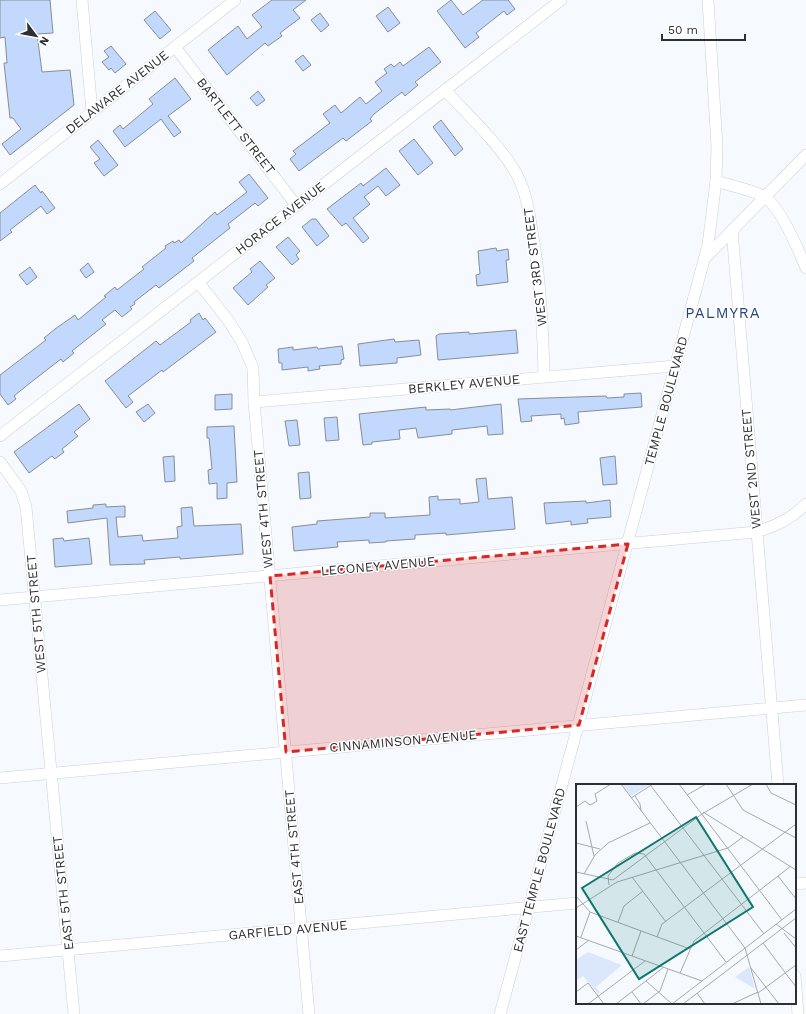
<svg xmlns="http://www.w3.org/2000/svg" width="806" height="1014" font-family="'Work Sans',sans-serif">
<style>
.building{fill:#c2d9fd;stroke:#888d95}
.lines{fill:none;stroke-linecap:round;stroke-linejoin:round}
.minor-casing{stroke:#cacfd8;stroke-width:12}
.minor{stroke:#fff;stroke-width:11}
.marked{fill:#d62828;fill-opacity:0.2;stroke:#d62828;stroke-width:3;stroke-dasharray:8 5;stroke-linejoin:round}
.labels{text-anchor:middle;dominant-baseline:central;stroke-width:3;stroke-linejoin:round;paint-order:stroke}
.street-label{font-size:13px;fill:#2d2f32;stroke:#fff}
.quarter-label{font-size:15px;letter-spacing:1px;fill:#24477d;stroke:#fff}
.inset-road{fill:none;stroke:#a6a9ad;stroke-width:1}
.view{fill:#0f766e;fill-opacity:0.15;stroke:#0f766e;stroke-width:2}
.inset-edge{fill:none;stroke:#2d2f32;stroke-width:2}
</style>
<rect width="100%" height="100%" fill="#f6faff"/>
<g class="building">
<polygon points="0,0 50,0 53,33 37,34 42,72 70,70 74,105 10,155 2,144 21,129 13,118 10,118 4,63 7,63 5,37 0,38"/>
<polygon points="272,0 306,0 293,10 300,18 280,33 282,36 268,46 265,43 227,75 208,50 238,26 247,39 262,27 252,15"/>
<polygon points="451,0 463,15 483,0 508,0 515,9 507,15 504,11 476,33 479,37 465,48 437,11"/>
<polygon points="388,7 400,23 388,32 376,16"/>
<polygon points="155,11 171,30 160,39 144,20"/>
<polygon points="320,13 329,25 321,32 311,20"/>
<polygon points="111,46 126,64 115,73 111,68 109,70 102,62 109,57 104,51"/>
<polygon points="429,47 441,62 415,82 418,85 405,96 402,92 374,114 370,119 372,121 346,141 343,138 299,171 290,159 296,154 293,151 330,123 323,114 335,105 341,113 360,97 366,104 382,91 375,82 387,73 384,69 391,64 394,67 400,62 403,66"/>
<polygon points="303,55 311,65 303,71 295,61"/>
<polygon points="175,78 191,99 168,116 181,132 174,137 161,119 125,147 113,131 120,125 123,129 153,104 149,99"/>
<polygon points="258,91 265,100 257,106 250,98"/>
<polygon points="441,120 463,149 455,156 433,127"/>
<polygon points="414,139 433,163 418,175 399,151"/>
<polygon points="98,140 118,165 104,176 94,163 100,159 90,147"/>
<polygon points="386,168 400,185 386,196 378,186 364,197 370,204 353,218 369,238 363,243 346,223 342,226 327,209 361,183 363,186"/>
<polygon points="249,174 268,198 258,206 255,203 228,224 230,228 192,258 194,261 159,288 156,285 134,302 135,304 130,307 132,309 122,317 115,310 102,320 106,324 72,351 74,353 63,362 61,359 30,383 14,396 16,399 8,405 0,394 0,375 46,340 44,338 55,329 75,315 78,320 106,297 104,296 115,287 117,290 144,269 142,267 166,248 165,246 173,241 174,243 179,240 181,243 215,212 217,215 247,192 239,182"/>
<polygon points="35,185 41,193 42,191 55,208 47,214 41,206 10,230 12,232 0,241 0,213"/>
<polygon points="312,219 316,219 329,236 317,246 302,227"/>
<polygon points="288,237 300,251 296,255 299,259 292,265 276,247"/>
<polygon points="496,248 497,251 508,249 509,260 506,260 508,282 477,286 476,275 480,274 478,251"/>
<polygon points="260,261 275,278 266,285 268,287 248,305 233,288 252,272 250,269"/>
<polygon points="88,263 94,272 86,278 80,270"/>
<polygon points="30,267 37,277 27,285 19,275"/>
<polygon points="199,313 203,320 205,318 216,332 163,372 162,370 128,396 133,402 126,408 105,381 156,341 160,345 191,322 190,320"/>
<polygon points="516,330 518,353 438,360 436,336 439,334 469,332 469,334"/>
<polygon points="394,339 395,342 419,340 421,355 397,358 397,363 360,366 358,344"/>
<polygon points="342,346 344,359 341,360 341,364 319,366 320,369 308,371 308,367 282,370 282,363 279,363 278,349 293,347 293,350 317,347 318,349"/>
<polygon points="641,393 642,407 578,412 579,423 565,425 564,418 561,419 561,414 531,416 532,421 521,422 518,399 606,396 607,398 624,397 624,394"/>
<polygon points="232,394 232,409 215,410 215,395"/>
<polygon points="79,404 90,419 74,432 78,436 62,449 64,452 55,459 52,456 29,473 14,452"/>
<polygon points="148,404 155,413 144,422 136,412"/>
<polygon points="501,404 503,434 488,435 487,426 452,430 452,434 418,438 416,428 399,430 400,439 372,442 372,444 363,445 359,414 426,407 426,410 450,409 450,410"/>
<polygon points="337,417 339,440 326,441 324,418"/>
<polygon points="297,420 300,445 289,446 285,421"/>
<polygon points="234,426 237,482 227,483 227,498 217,499 217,483 209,484 208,470 212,469 209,438 207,438 207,427"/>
<polygon points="174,456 175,481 165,482 163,457"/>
<polygon points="615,456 617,484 603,485 600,458"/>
<polygon points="309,472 311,498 300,499 298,473"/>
<polygon points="486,478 488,499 512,497 515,529 446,535 446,533 415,535 415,539 386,541 386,542 369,543 369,540 337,542 338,547 294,551 292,527 317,524 317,521 370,517 370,513 385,513 385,518 430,515 429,497 438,496 438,500 460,499 460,504 479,502 476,479"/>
<polygon points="610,500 611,517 587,519 588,523 571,525 571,521 546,524 544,503 586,501 586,503"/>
<polygon points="106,504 106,507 125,506 125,517 116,517 118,537 142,535 143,541 178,538 177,527 182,526 181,508 192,507 194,526 241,524 243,554 180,559 180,557 144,560 145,564 110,565 107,518 68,523 67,511 93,508 93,505"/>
<polygon points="63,538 64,541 89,538 92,564 55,567 53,539"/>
</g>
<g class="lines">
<defs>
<g id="minor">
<polyline points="82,0 92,112"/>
<polyline points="175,47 296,205"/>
<path d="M445,90C468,115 495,140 513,168C527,190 529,213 533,237C541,283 543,330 544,377"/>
<path d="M716,181C731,186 749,189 763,196C779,204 799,251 806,268"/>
<polyline points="0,184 235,0"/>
<polyline points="732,230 778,785"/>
<polyline points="705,258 806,155"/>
<polyline points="198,282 228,320 242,342 253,368 254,402 309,1014"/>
<polyline points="254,402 675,366"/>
<polyline points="0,436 561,0"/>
<polyline points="0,462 21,491 26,507 74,1014"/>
<path d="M0,600L756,532C776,526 791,519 806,504"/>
<polyline points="0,778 806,705"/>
<polyline points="795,884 806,883"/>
<polyline points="0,956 577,903"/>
<polyline points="795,976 798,1014"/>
<polyline points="500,1014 708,245 716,181 717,147 708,0"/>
</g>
</defs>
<use href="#minor" class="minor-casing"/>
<use href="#minor" class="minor"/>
</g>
<path class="marked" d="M628,544L579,725L286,752L270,576Z"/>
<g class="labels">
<g class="street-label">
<text transform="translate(117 92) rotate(-38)">DELAWARE AVENUE</text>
<text transform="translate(236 126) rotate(52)">BARTLETT STREET</text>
<text transform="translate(280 218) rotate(-38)">HORACE AVENUE</text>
<text transform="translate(535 267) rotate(-97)">WEST 3RD STREET</text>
<text transform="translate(464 384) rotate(-5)">BERKLEY AVENUE</text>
<text transform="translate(666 401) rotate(-75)">TEMPLE BOULEVARD</text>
<text transform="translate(751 469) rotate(-95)">WEST 2ND STREET</text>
<text transform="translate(263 509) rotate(-95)">WEST 4TH STREET</text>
<text transform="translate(378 566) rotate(-5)">LECONEY AVENUE</text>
<text transform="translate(36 614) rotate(-95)">WEST 5TH STREET</text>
<text transform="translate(403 741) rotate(-5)">CINNAMINSON AVENUE</text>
<text transform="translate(294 847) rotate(-95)">EAST 4TH STREET</text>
<text transform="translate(539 870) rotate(-75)">EAST TEMPLE BOULEVARD</text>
<text transform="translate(63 893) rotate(-96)">EAST 5TH STREET</text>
<text transform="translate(288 930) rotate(-5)">GARFIELD AVENUE</text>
</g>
<g class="quarter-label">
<text x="723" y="313">PALMYRA</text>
</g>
</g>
<g transform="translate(576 784)">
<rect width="220" height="220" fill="#f6faff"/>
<path d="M46,0L63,1L75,0L55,12ZM12,168L46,181L20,203L24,208L22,210L7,192L0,197V176ZM173,183L179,205L159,193Z" fill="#dbe8fb"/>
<path class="inset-road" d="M45,0L169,164M103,0L206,136M150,0L167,26L220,54M190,0L195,9L220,21M75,2L188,150M111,11L130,0M59,12L64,20L65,27M55,14L77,0M0,23L9,17L14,21L18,19L21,17L19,10L35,0M127,28L220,86M10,37L18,72M0,59L24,65M0,88L37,96M8,90L19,71L32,59L74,39M202,92L220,115M56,93L90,138M37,96L126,30L177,0M33,101L32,92L42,79L59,69L68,70L150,178M0,112L14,128L114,165M0,124L41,98L152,64L167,53M42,138L48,122L67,107M200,140L220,155M208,149L220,164M0,152L126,197M5,153L14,128M81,153L86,140L220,40M187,159L220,203M169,164L185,220M0,166L13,156M56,172L65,147M175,184L203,220M104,189L118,157L215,82M70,197L96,220M0,208L12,199L28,220M56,208L65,220M121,209L129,220M182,209L220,181M12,220L69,177M40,220L88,183M67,220L84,207L92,185M96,220L220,125M107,220L220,134M156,220L182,208"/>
<path class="view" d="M120,33L177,123L63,195L6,104Z"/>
<rect width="220" height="220" class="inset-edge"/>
</g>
<g transform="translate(36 36) rotate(122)" stroke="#ffffff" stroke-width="3" paint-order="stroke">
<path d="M0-3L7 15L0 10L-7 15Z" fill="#2d2f32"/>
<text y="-6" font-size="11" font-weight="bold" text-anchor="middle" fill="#2d2f32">N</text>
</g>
<path d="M662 34v6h83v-6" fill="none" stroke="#2d2f32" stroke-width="2"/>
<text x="668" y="34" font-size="12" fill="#2d2f32" stroke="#ffffff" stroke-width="3" paint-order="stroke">50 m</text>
</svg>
